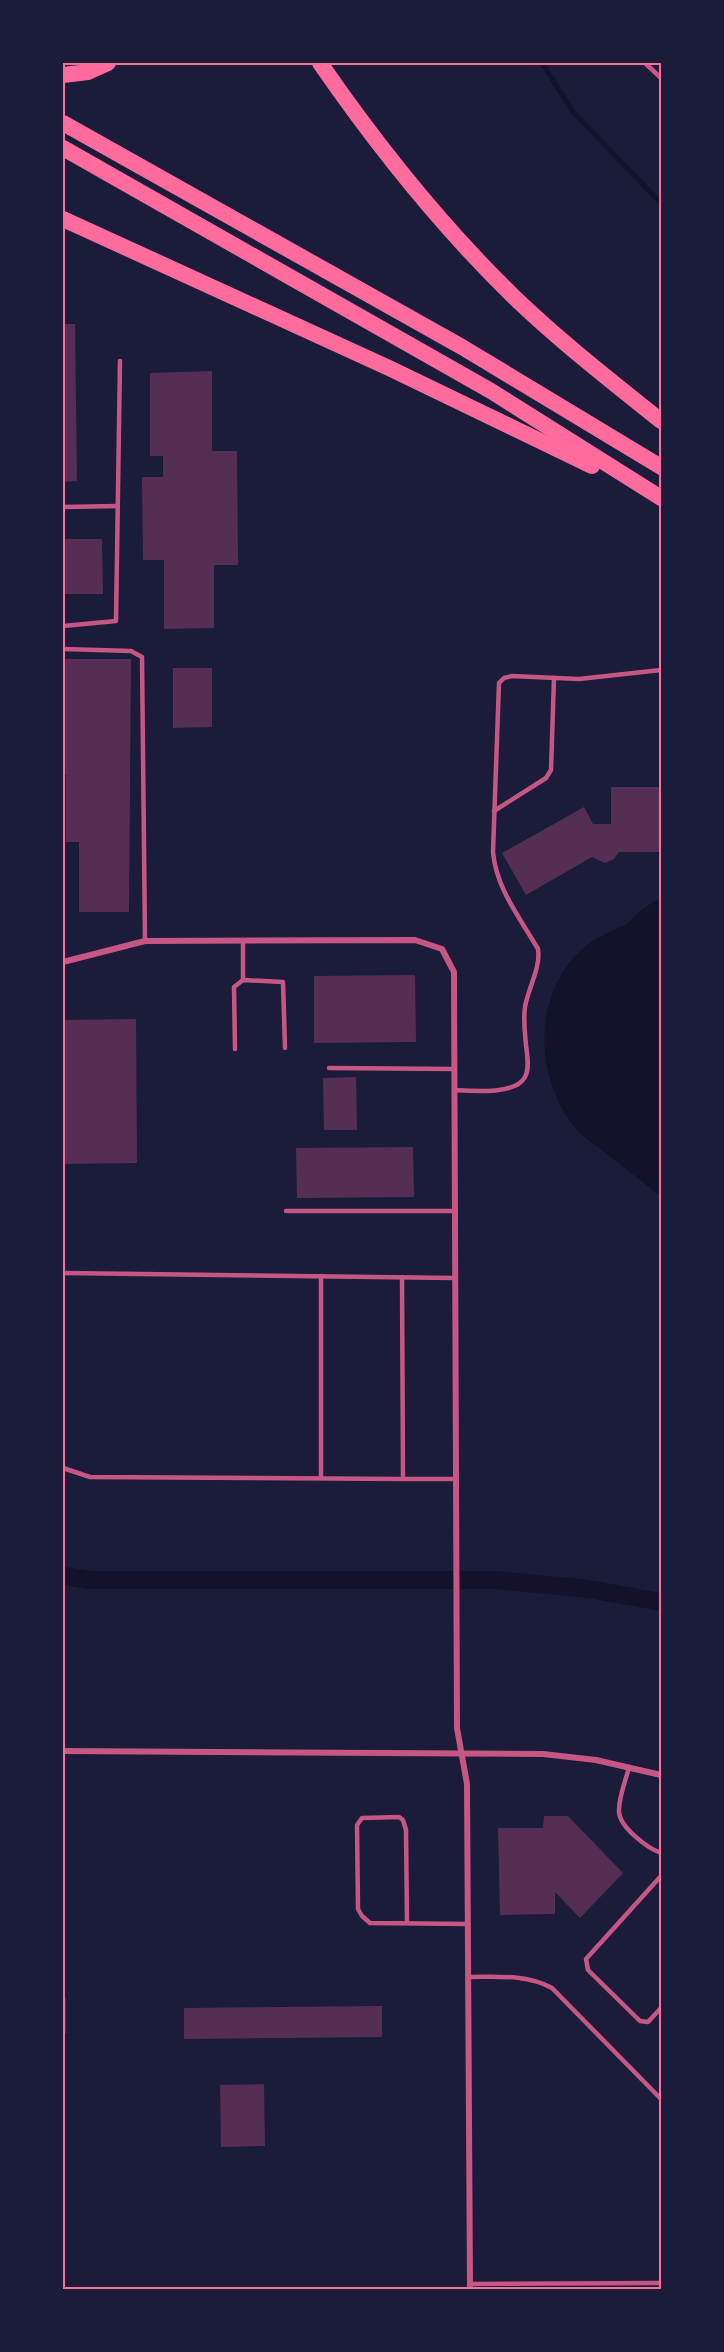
<svg xmlns="http://www.w3.org/2000/svg" width="724" height="2352" font-family="'Noto Sans',sans-serif">
<style>
.water{fill:#12122b}
.lines{fill:none;stroke-linecap:round;stroke-linejoin:round}
.stream{stroke:#12122b;stroke-width:5}
.canal{stroke:#12122b;stroke-width:18}
.building{fill:#542f53}
.service{stroke:#c65784;stroke-width:4.5}
.minor{stroke:#c65784;stroke-width:6}
.motorway{stroke:#ff6b9d;stroke-width:16}
.neatline{fill:none;stroke:#ff6b9d;stroke-width:2}
</style>
<rect width="100%" height="100%" fill="#1b1b3a"/>
<path class="water" d="M661,898V1197C642,1181 623,1167 604,1152C594,1144 583,1138 576,1129C534,1078 532,996 581,950C595,937 609,933 625,925C630,922 634,917 638,913C645,907 653,902 661,898Z"/>
<g class="lines">
<polyline class="stream" points="542,63 574,113 661,203"/>
<polyline class="canal" points="63,1576 90,1580 496,1580 589,1589 661,1602"/>
</g>
<g class="building">
<polygon points="63,324 75,324 77,481 63,482"/>
<polygon points="212,371 212,451 237,451 238,565 214,565 214,628 164,629 164,560 143,560 142,477 163,477 163,456 150,456 150,373"/>
<polygon points="63,539 102,539 103,594 63,594"/>
<polygon points="63,659 131,659 129,912 79,912 79,842 66,842 66,775 63,775"/>
<polygon points="173,668 212,668 212,727 173,728"/>
<polygon points="611,787 661,787 661,852 619,852 614,859 605,863 592,857 526,895 502,853 584,807 593,824 611,824"/>
<polygon points="415,975 416,1042 314,1043 314,976"/>
<polygon points="136,1019 137,1163 63,1164 63,1020"/>
<polygon points="356,1077 357,1130 324,1130 323,1078"/>
<polygon points="413,1147 414,1197 297,1198 296,1148"/>
<polygon points="544,1816 568,1816 623,1873 580,1918 555,1892 555,1914 500,1915 498,1828 543,1828"/>
<rect x="63" y="1998" width="3" height="35"/>
<polygon points="382,2006 382,2037 184,2039 184,2008"/>
<polygon points="264,2084 265,2146 221,2147 220,2085"/>
</g>
<g class="lines">
<g class="service">
<polyline points="645,63 661,78"/>
<polyline points="63,507 118,506"/>
<polyline points="63,626 116,621 120,361"/>
<polyline points="63,649 131,651 142,657 145,941"/>
<polyline points="494,811 546,778 551,770 554,678"/>
<polyline points="243,940 243,980"/>
<polyline points="235,1049 234,987 243,980 283,982 285,1048"/>
<polyline points="329,1068 454,1069"/>
<path d="M455,1090C472,1091 516,1095 525,1077C530,1068 527,1054 526,1045C525,1033 523,1020 525,1007C528,988 541,968 538,949C520,918 496,888 493,852L499,683L504,678L512,676L579,679L661,670"/>
<polyline points="286,1211 455,1211"/>
<polyline points="63,1273 455,1278"/>
<polyline points="63,1468 90,1477 403,1479 402,1277"/>
<polyline points="321,1478 321,1276"/>
<polyline points="403,1479 456,1479"/>
<path d="M629,1767C626,1780 619,1796 619,1810C618,1826 647,1848 661,1853"/>
<polyline points="661,1876 586,1959 588,1970 640,2021 648,2022 661,2008"/>
<polyline points="407,1923 406,1830 403,1820 399,1817 362,1818 357,1825 358,1909 362,1916 370,1923 468,1924"/>
<path d="M468,1977C497,1977 526,1974 552,1988L661,2099"/>
<polyline points="470,2284 661,2283"/>
</g>
<g class="minor">
<polyline points="63,962 145,941 415,940 442,949 454,972 457,1728 467,1784 470,2289"/>
<polyline points="63,1751 543,1754 596,1760 661,1775"/>
</g>
<g class="motorway">
<path d="M320,63C378,147 442,227 515,298C561,342 611,381 661,421"/>
<polyline points="63,75 88,72 108,63"/>
<polyline points="63,123 462,347 661,467"/>
<polyline points="63,148 491,391 661,498"/>
<polyline points="63,219 389,368 592,466"/>
</g>
</g>
<rect width="724" height="2352" fill="none" stroke="#1b1b3a" stroke-width="129"/>
<rect x="64" y="64" width="596" height="2224" class="neatline"/>
</svg>
